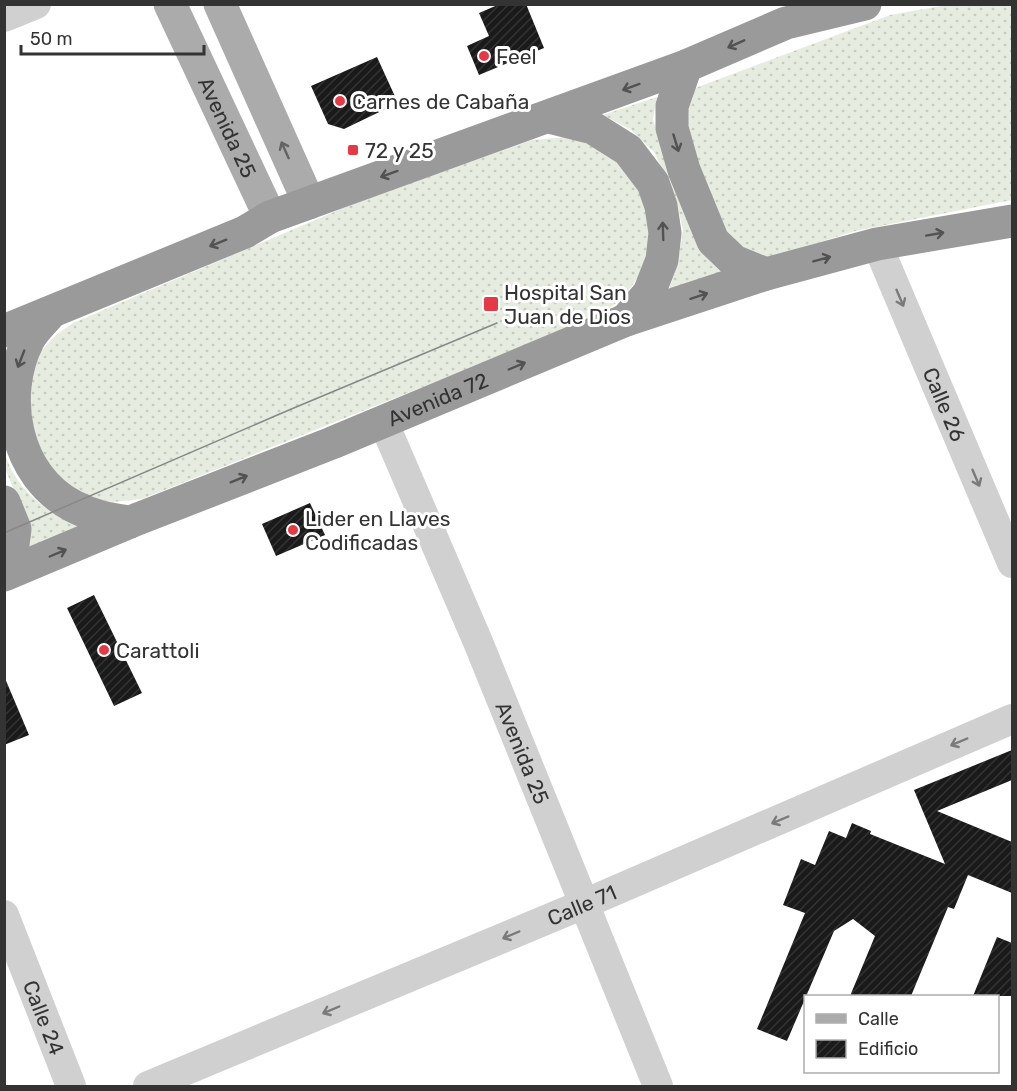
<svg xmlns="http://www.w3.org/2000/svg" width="1017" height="1091" font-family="Rubik,sans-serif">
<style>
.grass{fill:url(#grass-dots)}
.building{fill:url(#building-hatch)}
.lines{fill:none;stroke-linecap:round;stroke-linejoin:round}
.minor{stroke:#d0d0d0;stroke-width:30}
.major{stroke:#ababab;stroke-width:33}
.highway{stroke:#9a9a9a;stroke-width:33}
.tram{stroke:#888;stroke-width:1.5}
.oneway{stroke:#525252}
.oneway2{stroke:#636363}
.oneway3{stroke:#7a7a7a}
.poi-dot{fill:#e63946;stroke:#fff;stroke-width:2}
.labels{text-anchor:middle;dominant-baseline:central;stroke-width:6;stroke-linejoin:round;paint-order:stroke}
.poi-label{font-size:21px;fill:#333;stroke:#fff;text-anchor:start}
.street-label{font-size:21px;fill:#333;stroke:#fff}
</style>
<defs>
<pattern id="grass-dots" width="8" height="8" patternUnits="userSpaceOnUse" patternTransform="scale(1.5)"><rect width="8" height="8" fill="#e6ecdf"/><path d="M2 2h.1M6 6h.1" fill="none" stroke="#c6cbc0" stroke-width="1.8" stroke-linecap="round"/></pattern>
<pattern id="building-hatch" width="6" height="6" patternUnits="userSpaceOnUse" patternTransform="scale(1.5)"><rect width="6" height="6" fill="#1a1a1a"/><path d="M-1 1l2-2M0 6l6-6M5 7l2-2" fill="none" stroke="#333"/></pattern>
</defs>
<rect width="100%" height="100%" fill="#fff"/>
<g class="grass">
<polygon points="947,5 1012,5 1012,200 855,231 761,261 730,246 677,116 690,90 890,15"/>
<polygon points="657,97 653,120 662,146 725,271 668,292 678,264 683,229 675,196 654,152 631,130 603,115"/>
<polygon points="570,137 608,152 629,170 650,217 651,246 638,277 624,297 596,318 142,499 113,502 91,498 64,482 37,452 27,384 42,350 56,335 73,323 360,201 532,140"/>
<path d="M4,452C7,459 10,468 14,474C30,501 53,515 81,527L25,550L23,512L5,468Z"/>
</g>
<g class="building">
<polygon points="500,4 526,4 544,48 479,75 467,46 489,36 479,13"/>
<polygon points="377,57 398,103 344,129 328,124 311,86"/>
<polygon points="310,503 325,535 276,556 262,524"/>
<polygon points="94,595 142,693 114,706 67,608"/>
<polygon points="4,676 29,735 4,745"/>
<polygon points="1012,750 1012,780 937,811 1012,842 1012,893 968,875 954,909 948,907 911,996 850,996 875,936 853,919 834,931 787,1041 757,1029 805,913 783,905 801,859 815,865 829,831 846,838 852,823 871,831 870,834 945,864 914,790"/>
<polygon points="997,937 1012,943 1012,996 973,996"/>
</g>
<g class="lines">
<g class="minor">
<polyline points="4,17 36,4"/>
<path id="s1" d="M877,244L1012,563"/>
<path id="s2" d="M383,421L478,642L658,1086"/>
<path id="s3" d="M4,915L71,1086"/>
<path id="s4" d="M148,1086L584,904L1012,719"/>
</g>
<g class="major">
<path id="s5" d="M170,4L270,217"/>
<polyline points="220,4 309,203"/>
</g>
<g class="highway">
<polyline points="686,66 672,106 672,128 684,170 713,241 734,261 766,274"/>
<polyline points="549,117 593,128 628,150 653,183 661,206 665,233 662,260 649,293 626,320"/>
<path d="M51,312C44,321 33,330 28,341C0,396 15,476 73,506C92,516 109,519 130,522"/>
<polyline points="4,331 245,232 270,217 686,66 786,23 865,4"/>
<polyline points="4,502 15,529 12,552 4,568"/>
<path id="s6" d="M4,575L130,522L332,443L626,320L766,274L877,244L1012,221"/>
</g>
<polyline class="tram" points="4,533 289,410 497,323"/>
</g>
<defs><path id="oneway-shaft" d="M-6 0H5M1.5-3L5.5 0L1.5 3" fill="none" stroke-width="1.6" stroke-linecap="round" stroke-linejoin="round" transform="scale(1.5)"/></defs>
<g class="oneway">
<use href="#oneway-shaft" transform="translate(736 44) rotate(156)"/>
<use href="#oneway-shaft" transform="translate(631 87) rotate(160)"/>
<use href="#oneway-shaft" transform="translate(676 143) rotate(73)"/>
<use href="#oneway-shaft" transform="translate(389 174) rotate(160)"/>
<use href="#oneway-shaft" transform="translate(663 231) rotate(-92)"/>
<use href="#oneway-shaft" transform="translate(935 234) rotate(-10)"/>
<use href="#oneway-shaft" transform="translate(218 243) rotate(158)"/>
<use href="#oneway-shaft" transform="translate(822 259) rotate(-15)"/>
<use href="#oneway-shaft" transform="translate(699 296) rotate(-18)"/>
<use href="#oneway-shaft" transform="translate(21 359) rotate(111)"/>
<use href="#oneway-shaft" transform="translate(517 366) rotate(-23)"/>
<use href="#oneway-shaft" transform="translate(239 479) rotate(-22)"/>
<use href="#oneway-shaft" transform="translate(58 553) rotate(-23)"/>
</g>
<use class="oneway2" href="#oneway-shaft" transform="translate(285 150) rotate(-114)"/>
<g class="oneway3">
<use href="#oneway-shaft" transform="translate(900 298) rotate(67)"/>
<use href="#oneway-shaft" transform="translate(976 478) rotate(67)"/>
<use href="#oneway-shaft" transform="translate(959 742) rotate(157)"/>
<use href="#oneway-shaft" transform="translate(780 820) rotate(157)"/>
<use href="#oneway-shaft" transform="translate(511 935) rotate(157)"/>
<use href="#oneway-shaft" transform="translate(331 1010) rotate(157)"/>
</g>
<g class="poi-dot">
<circle cx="484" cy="56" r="6"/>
<circle cx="340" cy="101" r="6"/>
<rect x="347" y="144" width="12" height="12" rx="3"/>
<rect x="483" y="296" width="16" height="16" rx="3"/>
<circle cx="293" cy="530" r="6"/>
<circle cx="104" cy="650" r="6"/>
</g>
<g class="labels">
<g class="poi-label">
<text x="496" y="56">Feel</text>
<text x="352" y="101">Carnes de Cabaña</text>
<text x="365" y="150">72 y 25</text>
<text x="504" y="292">Hospital San<tspan x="504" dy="24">Juan de Dios</tspan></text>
<text x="305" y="518">Lider en Llaves<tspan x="305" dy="24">Codificadas</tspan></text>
<text x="116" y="650">Carattoli</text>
</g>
<g class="street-label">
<text stroke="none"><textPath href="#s5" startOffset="136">Avenida 25</textPath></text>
<text stroke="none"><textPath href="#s6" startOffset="468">Avenida 72</textPath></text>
<text stroke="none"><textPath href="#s1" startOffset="174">Calle 26</textPath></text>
<text stroke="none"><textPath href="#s2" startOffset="360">Avenida 25</textPath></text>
<text stroke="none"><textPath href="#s4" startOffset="470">Calle 71</textPath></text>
<text stroke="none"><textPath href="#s3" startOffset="110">Calle 24</textPath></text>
</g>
</g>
<rect width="1017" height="1091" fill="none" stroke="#333333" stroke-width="12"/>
<rect x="804" y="995" width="195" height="78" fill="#ffffff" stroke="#adadad" stroke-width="1.5"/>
<rect x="816" y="1014" width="30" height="9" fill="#ababab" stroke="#adadad" stroke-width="1.5"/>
<text x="858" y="1025" font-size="18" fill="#333333">Calle</text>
<rect x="816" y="1040" width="30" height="18" fill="url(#building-hatch)" stroke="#adadad" stroke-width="1.5"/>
<text x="858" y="1055" font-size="18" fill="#333333">Edificio</text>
<path d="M21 45v9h183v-9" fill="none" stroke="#333333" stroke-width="3"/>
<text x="30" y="45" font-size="18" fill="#333333" stroke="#ffffff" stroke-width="4.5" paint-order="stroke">50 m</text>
</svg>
